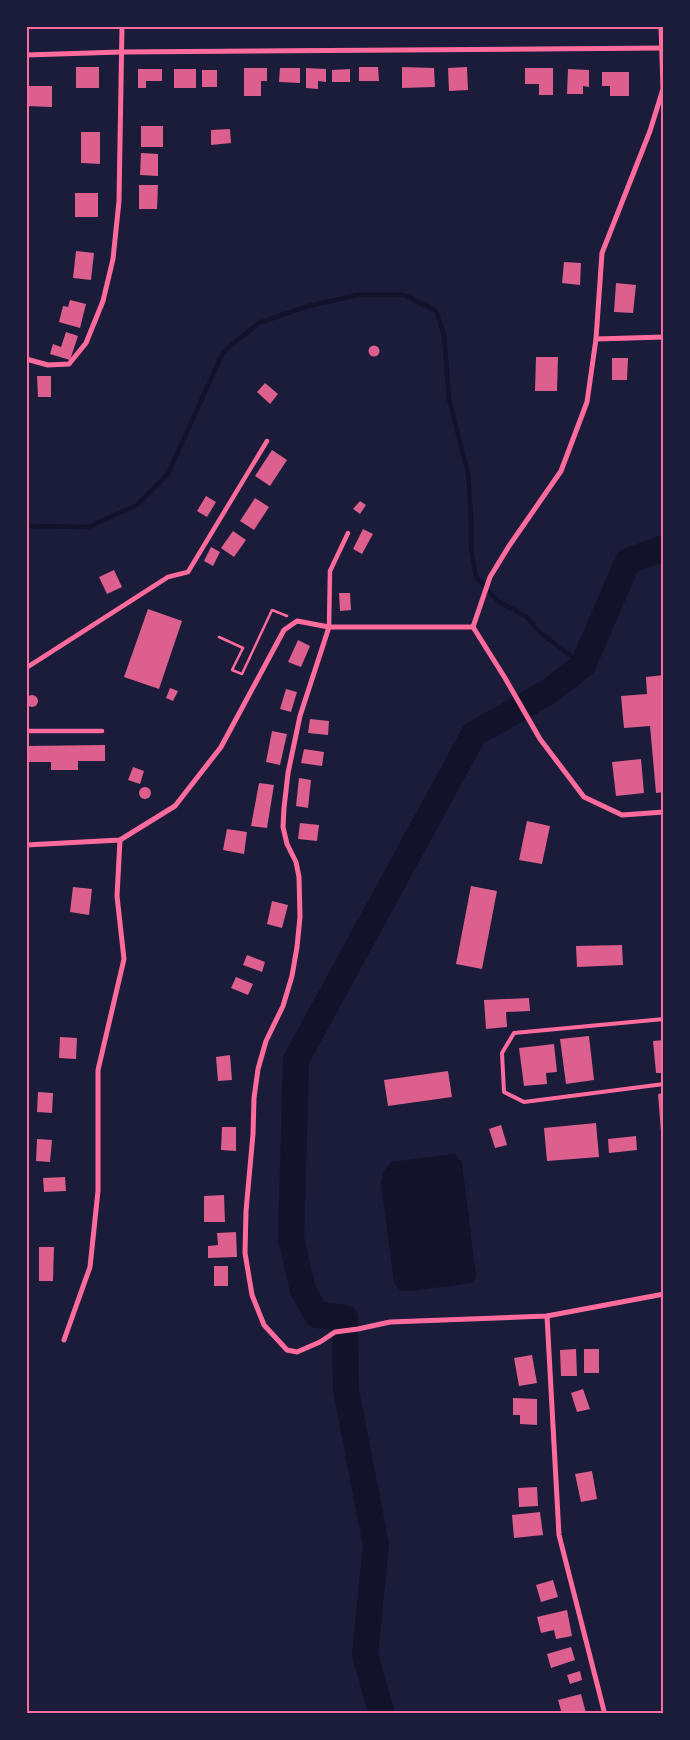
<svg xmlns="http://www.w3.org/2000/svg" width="690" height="1740" font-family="Rubik,sans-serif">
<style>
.water{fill:#12122b}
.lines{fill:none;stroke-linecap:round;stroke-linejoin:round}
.stream{stroke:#12122b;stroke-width:4.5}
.river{stroke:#12122b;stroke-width:26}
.building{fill:#dd5f8e}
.path{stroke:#ff6b9d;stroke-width:2.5}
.service{stroke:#ff6b9d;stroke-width:4}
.pedestrian{stroke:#ff6b9d;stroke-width:4.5}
.minor{stroke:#ff6b9d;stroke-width:5}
.neatline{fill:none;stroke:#ff6b9d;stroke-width:2}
</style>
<rect width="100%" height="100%" fill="#1b1b3a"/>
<polygon class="water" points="455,1154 462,1163 476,1276 472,1283 410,1291 400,1290 394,1283 381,1183 383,1172 391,1162"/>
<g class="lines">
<polyline class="stream" points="26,526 88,527 137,505 168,474 223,352 259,323 305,307 357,295 404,295 436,311 444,334 449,399 468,473 471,518 471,549 476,577 499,602 527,617 537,630 583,665"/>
<polyline class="river" points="382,1714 365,1655 376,1545 346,1390 345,1318 317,1315 303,1290 291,1239 296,1060 474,734 548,692 583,665 628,561 664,548"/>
</g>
<g class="building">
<rect x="568" y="26" width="26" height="3"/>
<polygon points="601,26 634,26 634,28 601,29"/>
<rect x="76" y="67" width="23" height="21"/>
<polygon points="359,67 378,67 379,81 359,81"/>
<polygon points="402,67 434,68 435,87 402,88"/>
<polygon points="467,67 468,90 449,91 448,68"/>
<polygon points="244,68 267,68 267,81 261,81 261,96 244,96"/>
<polygon points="280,68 300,68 300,83 279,82"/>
<polygon points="306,68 326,69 326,82 318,81 318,89 306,88"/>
<polygon points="525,68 553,68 553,95 539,95 539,84 525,84"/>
<polygon points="138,69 162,69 162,81 146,81 146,88 138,88"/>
<rect x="174" y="69" width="22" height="19"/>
<polygon points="350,69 350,82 332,82 332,70"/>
<polygon points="568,69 589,70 589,87 583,86 583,94 567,94"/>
<rect x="202" y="70" width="15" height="17"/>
<polygon points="602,72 629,72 629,96 610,96 610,86 602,86"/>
<polygon points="26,86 52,86 52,107 26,106"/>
<rect x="141" y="126" width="22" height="21"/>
<polygon points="230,129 231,143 211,145 211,130"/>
<polygon points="81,132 100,132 100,164 81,163"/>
<polygon points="141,153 158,154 158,176 140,175"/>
<polygon points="139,185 158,185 157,209 139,209"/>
<rect x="75" y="193" width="23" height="24"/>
<polygon points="76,251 94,253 91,280 73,278"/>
<polygon points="564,262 581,263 580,285 562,283"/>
<polygon points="616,283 636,285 633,313 614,312"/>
<polygon points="70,300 86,304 80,328 59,322 63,306 68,307"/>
<polygon points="66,332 78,336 70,360 50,354 53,344 61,347"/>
<circle cx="374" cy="351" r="5.5"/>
<polygon points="536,357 558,357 557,391 535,391"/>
<polygon points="612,358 628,358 627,380 612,380"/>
<polygon points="37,376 51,376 51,397 38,397"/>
<polygon points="265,383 278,394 270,404 257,392"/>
<polygon points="272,450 287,460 270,486 255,476"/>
<polygon points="206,496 216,502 207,517 197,511"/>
<polygon points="255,498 269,507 254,530 240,521"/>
<polygon points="360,501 366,505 360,514 353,509"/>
<polygon points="363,529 373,534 362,554 353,549"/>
<polygon points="233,531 246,540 234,557 221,548"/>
<polygon points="211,547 220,552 213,566 204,561"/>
<polygon points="114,570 122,587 107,594 99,577"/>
<polygon points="339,593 350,593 351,610 340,611"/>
<polygon points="148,609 182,621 159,689 124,677"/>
<polygon points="298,640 310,646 301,667 288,662"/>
<polygon points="664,675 664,792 656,793 650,726 624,728 621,696 647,694 646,677"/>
<polygon points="170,688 178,691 173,701 166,698"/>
<polygon points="286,689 297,692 291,712 280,709"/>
<circle cx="32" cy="701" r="6"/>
<polygon points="310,719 329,721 328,735 308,733"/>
<polygon points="272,731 287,734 280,765 266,762"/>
<polygon points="105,745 105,761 78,761 78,770 51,770 51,762 26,762 26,746"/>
<polygon points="304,749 324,752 322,766 301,763"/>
<polygon points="641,759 644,793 616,796 612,762"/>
<polygon points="133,767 144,771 140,784 128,780"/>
<polygon points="299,778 311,780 308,808 296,806"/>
<polygon points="259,783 274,785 267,828 251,826"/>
<circle cx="145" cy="793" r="6"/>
<polygon points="527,821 550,826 542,864 519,860"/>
<polygon points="300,823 319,825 317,841 298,839"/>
<polygon points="227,829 247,832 244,854 223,850"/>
<polygon points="471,886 497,891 482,969 456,964"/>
<polygon points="73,887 92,889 89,915 70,912"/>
<polygon points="272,901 288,905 282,928 267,924"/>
<polygon points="622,945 623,965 577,967 576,946"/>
<polygon points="247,955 265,962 262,972 243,965"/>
<polygon points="236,977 253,984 248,995 231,988"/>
<polygon points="529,998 530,1011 506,1012 507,1027 486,1029 484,1000"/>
<polygon points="589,1036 594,1080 566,1084 560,1039"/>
<polygon points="60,1037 77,1038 76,1059 59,1058"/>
<polygon points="664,1040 664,1073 656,1073 653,1041"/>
<polygon points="554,1044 557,1072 546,1073 547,1084 524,1086 519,1048"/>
<polygon points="230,1055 232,1080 218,1081 216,1057"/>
<polygon points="448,1071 452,1097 388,1106 384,1080"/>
<polygon points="38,1092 53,1093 52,1113 37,1112"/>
<polygon points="664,1093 664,1145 662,1145 658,1094"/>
<polygon points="596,1123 599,1157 547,1161 544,1128"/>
<polygon points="501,1125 507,1145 495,1148 489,1129"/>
<polygon points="222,1127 236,1127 236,1151 221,1150"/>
<polygon points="636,1136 637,1150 609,1153 608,1139"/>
<polygon points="37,1139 52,1140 50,1162 36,1161"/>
<polygon points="65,1177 66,1191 44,1192 43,1178"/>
<polygon points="224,1195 225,1222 204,1222 204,1196"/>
<polygon points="236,1232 237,1257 208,1258 208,1246 218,1245 217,1233"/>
<polygon points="39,1247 54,1247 53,1281 39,1281"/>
<rect x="214" y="1266" width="14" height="20"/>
<polygon points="576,1349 577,1376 561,1376 560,1350"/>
<rect x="584" y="1349" width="15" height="24"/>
<polygon points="532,1355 537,1383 519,1386 514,1358"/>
<polygon points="583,1389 590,1409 577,1412 571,1393"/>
<polygon points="513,1398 537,1399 537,1425 520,1424 520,1415 513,1415"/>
<polygon points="592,1471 597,1499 581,1502 575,1474"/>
<polygon points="537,1487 538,1506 519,1507 518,1488"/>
<polygon points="540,1512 543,1535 514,1538 512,1515"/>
<polygon points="553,1580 558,1597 541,1602 536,1585"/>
<polygon points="567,1610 572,1636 556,1639 554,1630 541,1633 537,1617"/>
<polygon points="571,1647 575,1660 551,1668 547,1654"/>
<polygon points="580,1671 582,1680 570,1684 567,1675"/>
<polygon points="581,1694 586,1713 562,1714 558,1700"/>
</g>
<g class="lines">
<polyline class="path" points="219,637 243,648 232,670 242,674 272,610 287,616"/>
<polyline class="service" points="664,1019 514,1033 502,1053 504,1092 524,1102 664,1084"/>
<g class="pedestrian">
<polyline points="329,627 330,571 348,533"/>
<polyline points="26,668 168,577 188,572 267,441"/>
<polyline points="26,731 102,731"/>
</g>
<g class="minor">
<polyline points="26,55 121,52 663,48"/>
<polyline points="596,339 664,337"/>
<polyline points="26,359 48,365 69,364 86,343 103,301 113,259 119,201 122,26"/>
<polyline points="329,627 300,716 288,773 284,808 283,827 287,844 296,862 299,877 300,917 297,947 292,976 283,1006 266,1041 258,1069 254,1098 253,1134 246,1211 245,1253 252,1295 264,1325 287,1350 297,1352 320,1342 335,1332 358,1329 390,1322 547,1316 664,1294"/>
<polyline points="473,627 490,577 509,546 561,471 587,402 596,339 602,253 650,131 663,89 661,26"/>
<polyline points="26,845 120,840 175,806 221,747 284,630 297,621 329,627 473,627 505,678 540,739 584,797 622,815 664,812"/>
<polyline points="547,1316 559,1535 604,1711"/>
<polyline points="64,1340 90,1267 98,1191 98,1070 124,959 117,896 120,840"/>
</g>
</g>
<rect width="690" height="1740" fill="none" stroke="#1b1b3a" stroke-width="55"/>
<rect x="28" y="28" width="634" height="1684" class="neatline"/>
</svg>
